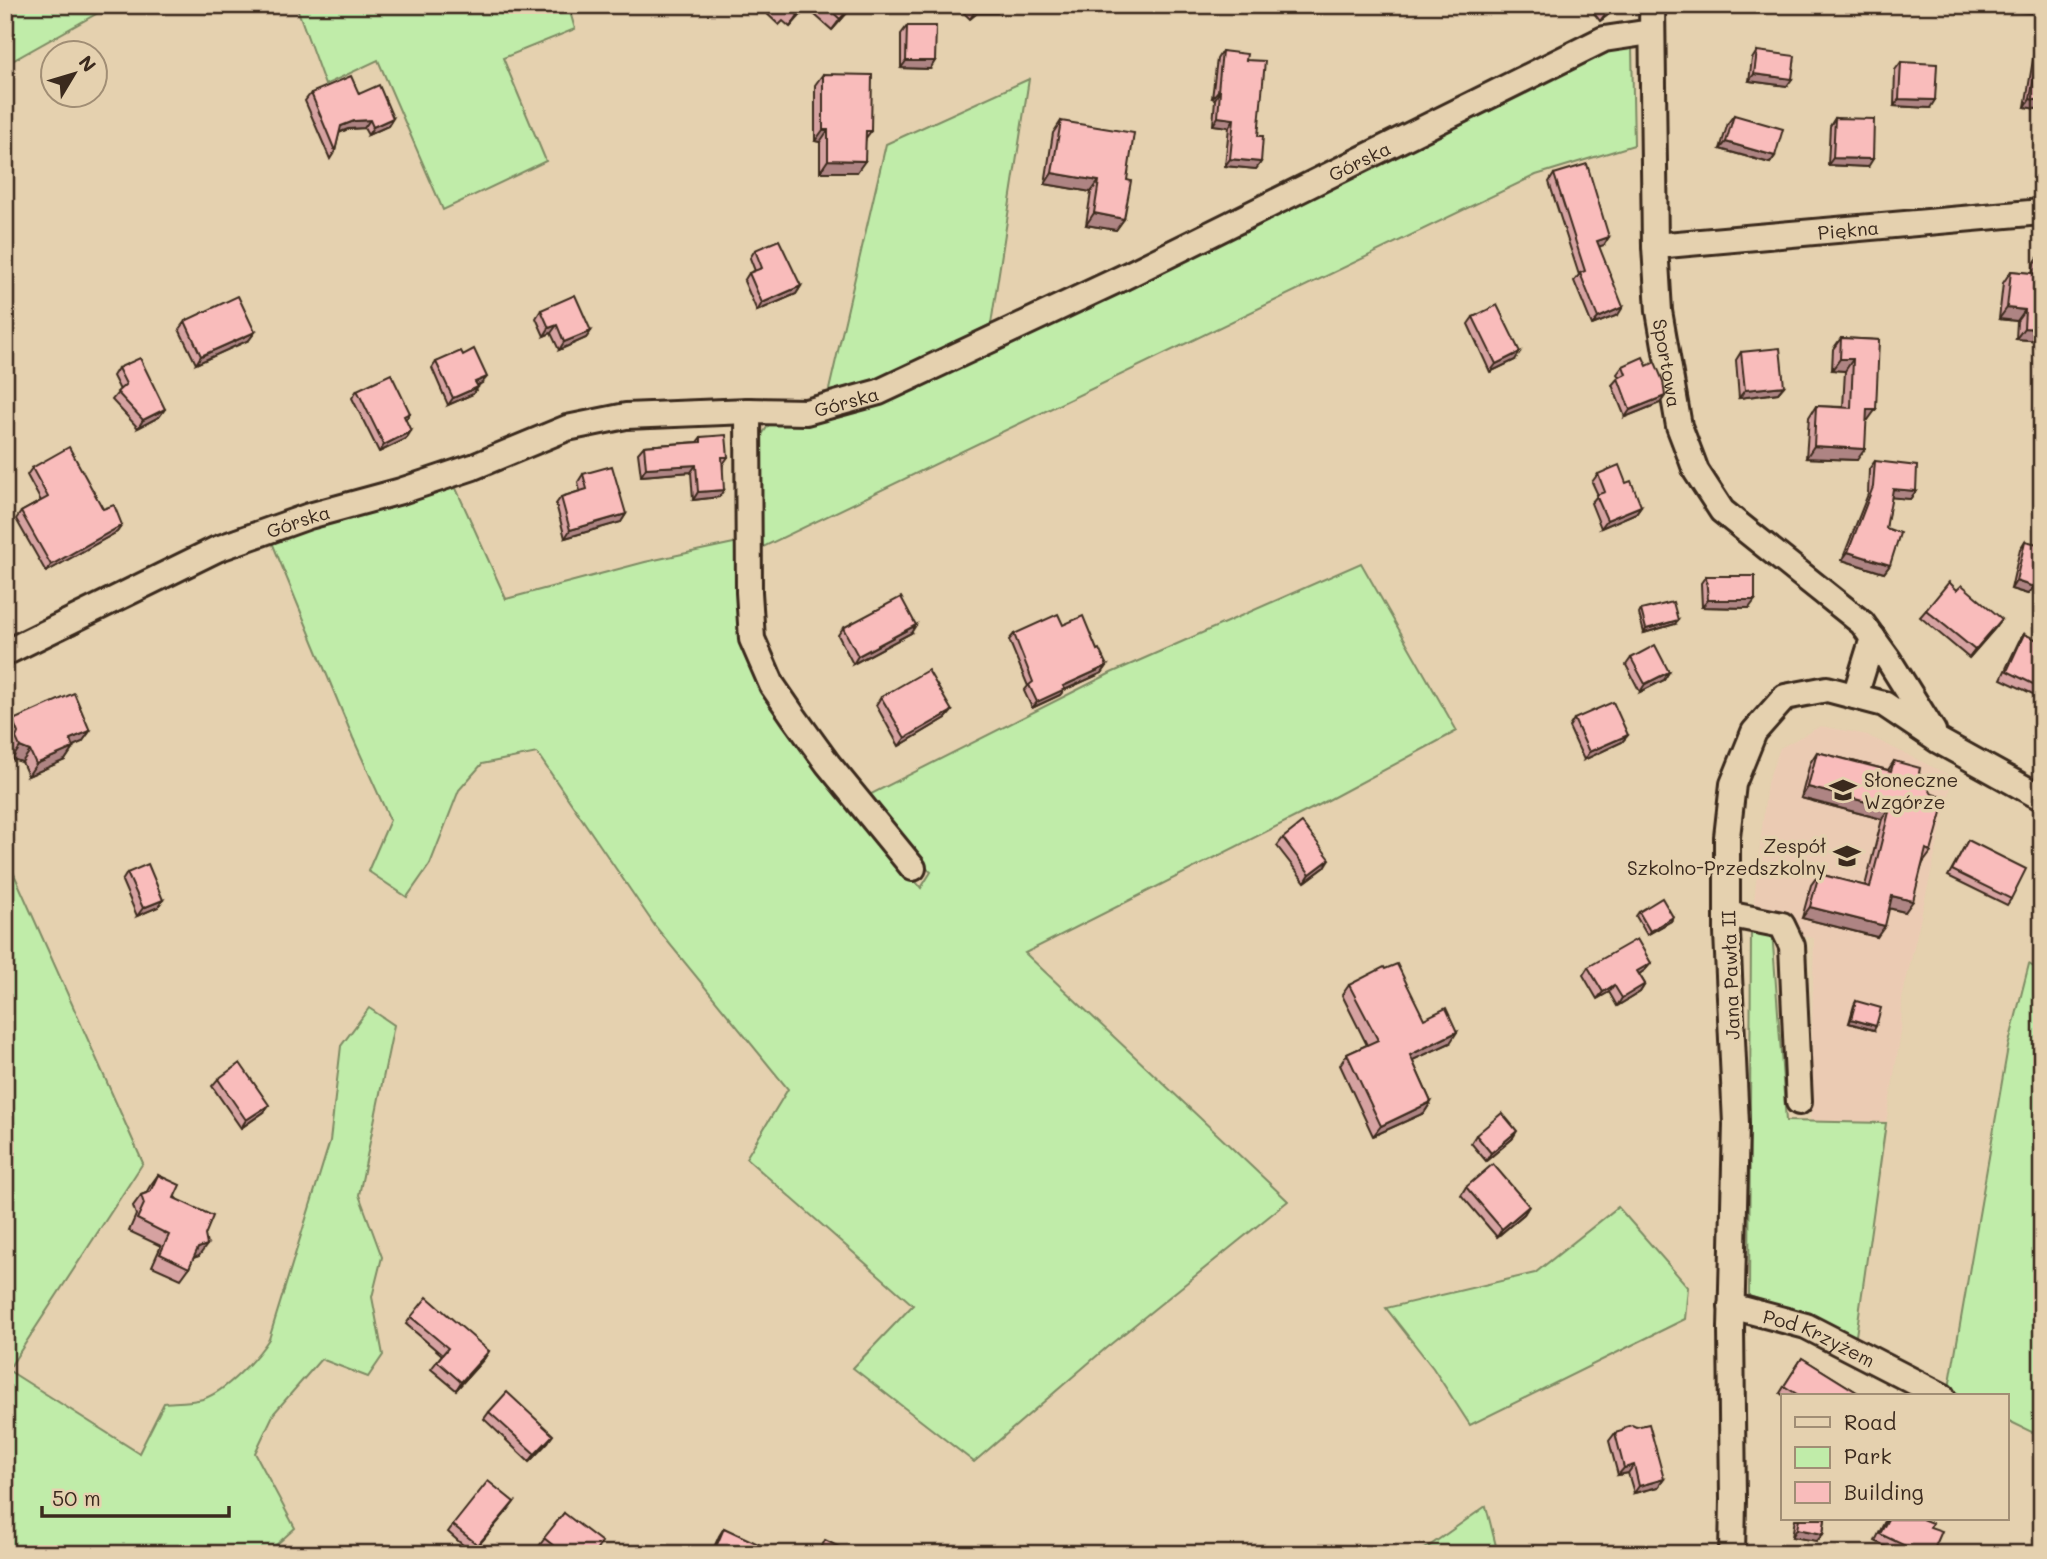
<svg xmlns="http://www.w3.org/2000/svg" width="2047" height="1559" font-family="Mali,sans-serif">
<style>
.built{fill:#ebcbb3}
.green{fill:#c0eca9;stroke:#7e8b64;stroke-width:2}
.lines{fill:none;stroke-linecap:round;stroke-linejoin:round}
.minor-casing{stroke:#3b2a1e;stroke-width:30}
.minor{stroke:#e5d1af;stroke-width:24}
.wall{fill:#d6a2a1;stroke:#3b2a1e;stroke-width:2}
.shaded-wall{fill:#ae8483;stroke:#3b2a1e;stroke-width:2}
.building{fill:#f9bcbb;stroke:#3b2a1e;stroke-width:2}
.labels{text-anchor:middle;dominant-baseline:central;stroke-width:7;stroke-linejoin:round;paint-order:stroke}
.street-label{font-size:19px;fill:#3b2a1e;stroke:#e5d1af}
.poi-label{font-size:19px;fill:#3b2a1e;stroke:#e5d1af;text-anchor:start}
</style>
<rect width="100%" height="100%" fill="#e5d1af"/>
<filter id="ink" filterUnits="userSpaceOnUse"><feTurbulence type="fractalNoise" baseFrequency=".0143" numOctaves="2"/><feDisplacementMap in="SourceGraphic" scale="14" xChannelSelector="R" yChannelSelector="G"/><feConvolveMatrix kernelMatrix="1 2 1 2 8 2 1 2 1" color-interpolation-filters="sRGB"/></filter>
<g filter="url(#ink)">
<polygon class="built" points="1821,726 1867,735 1953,777 1902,999 1901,1032 1886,1123 1810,1122 1814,938 1751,929 1767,783 1780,748"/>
<g class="green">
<polygon points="5,5 112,5 5,65"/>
<polygon points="296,5 568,5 575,29 503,58 546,161 443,210 378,60 325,85"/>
<polygon points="1610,46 1632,47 1634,145 1536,175 759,549 759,439 770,423 824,420 887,401"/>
<polygon points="1029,79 991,324 899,372 828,394 886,144"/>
<polygon points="454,484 506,599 645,562 743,541 748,656 837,788 921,888 931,872 920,863 869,795 1111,673 1361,563 1457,731 1319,805 1025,953 1288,1201 1106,1348 974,1462 853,1368 913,1305 746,1158 788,1089 655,926 537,753 482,764 459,790 430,864 407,897 368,871 390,820 353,738 271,540"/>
<path d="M5,854L143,1163L8,1370L139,1453L164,1403C176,1402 191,1402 203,1399C226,1391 256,1359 269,1339L330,1141L341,1046L369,1008L394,1025L359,1195L382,1257L372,1297L383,1355L368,1377L321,1359L274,1413L255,1453L295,1528L266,1554H5Z"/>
<polygon points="1751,929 1772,931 1786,1121 1886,1123 1855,1343 1798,1313 1749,1296"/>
<polygon points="2029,964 2042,972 2042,1437 2007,1420 2007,1396 1963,1396 1949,1388 2008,1047"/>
<polygon points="1618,1207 1688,1287 1685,1319 1470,1425 1433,1368 1386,1308 1535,1273"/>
<polygon points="1486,1506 1498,1554 1418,1554"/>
</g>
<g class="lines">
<defs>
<g id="minor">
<path id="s1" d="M1652,5L1655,246L1659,311L1679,426L1692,460L1696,471L1722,511L1862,623L1888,659L1933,731"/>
<path id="s2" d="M1655,246L2042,212"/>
<polyline points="748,411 749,592 752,639 772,685 794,717 828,764 913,868"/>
<path id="s3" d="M5,653L217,549L309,516L401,491L473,467L567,428L626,416L748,411L806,412L879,392L1124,277L1604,39L1651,32"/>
<polyline points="1855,696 1873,638"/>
<polyline points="1727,914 1782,925 1792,946 1799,1102"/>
<path id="s4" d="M1731,1306L1806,1326L1942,1396"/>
<polyline points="1732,1554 1733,1499 1731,1329 1736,1124 1727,933 1727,837 1733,784 1754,732 1785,697 1827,689 1884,704 1939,741 2042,798"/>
</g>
</defs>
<use href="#minor" class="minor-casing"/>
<use href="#minor" class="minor"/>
</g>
<g class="wall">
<polygon points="763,5 854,5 832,30 807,8 790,27 783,21 779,25 761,8"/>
<polygon points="960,5 1002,5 997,13 977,13 970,19 960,9"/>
<polygon points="1588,5 1621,5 1600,21"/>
<polygon points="907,26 930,69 901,68 901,34"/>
<polygon points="2041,40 2042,40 2042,110 2025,107 2035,48"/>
<polygon points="1222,51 1246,60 1258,136 1261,162 1256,169 1225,166 1229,127 1213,125 1215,99 1212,98 1217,59"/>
<polygon points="1757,51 1787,86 1749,81 1752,59"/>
<polygon points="1901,62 1930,108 1894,106 1895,70"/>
<polygon points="823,74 871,131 866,138 857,172 820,172 820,142 815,141 815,85"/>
<polygon points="311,93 359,94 393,118 388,126 368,135 364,128 348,129 339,133 335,151 330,159 305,101"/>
<polygon points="1734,115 1775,156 1770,163 1720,149 1728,123"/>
<polygon points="1835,118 1868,167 1828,165 1830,126"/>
<polygon points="1061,121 1127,180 1124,219 1116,230 1086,225 1091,192 1045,184 1053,133"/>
<polygon points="1554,174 1604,245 1599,246 1618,315 1592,325 1574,281 1579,275 1549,182"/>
<polygon points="755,250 801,286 796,294 757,311 744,281 749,273 755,271 750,258"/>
<polygon points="2042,252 2042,341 2016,339 2017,321 1999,319 2003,283 2011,271 2033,273 2034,263"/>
<polygon points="541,310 591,331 586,338 559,350 551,333 544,336 536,318"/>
<polygon points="1473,317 1515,360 1490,372 1468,324"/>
<polygon points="185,321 255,332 249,340 196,364 179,329"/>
<polygon points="1841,338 1879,340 1868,420 1866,420 1857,460 1806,458 1809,417 1816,406 1843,407 1845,371 1832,370 1833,349"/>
<polygon points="1741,352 1784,386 1778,393 1739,398 1736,360"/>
<polygon points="463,355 482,383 477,386 478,387 473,394 448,405 432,368 436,362"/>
<polygon points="1623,366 1647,366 1665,396 1660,403 1625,417 1612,385 1619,377 1617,374"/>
<polygon points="118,368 165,409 159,417 138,428 112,400 120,390 113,376"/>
<polygon points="357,390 410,413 406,419 406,439 379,452 352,398"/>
<polygon points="701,437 728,457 723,464 719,497 693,500 691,472 641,476 638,453 644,446 697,442"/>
<polygon points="1875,461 1916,491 1910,499 1891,497 1886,528 1890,565 1884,573 1842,560 1868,494 1869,469"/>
<polygon points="32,468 103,509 122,525 117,532 46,572 16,519 21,512 41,501 27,475"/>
<polygon points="583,474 626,514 621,522 565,538 556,504 561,497 580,491 578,482"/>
<polygon points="1598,474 1626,483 1641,506 1636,513 1601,528 1591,503 1598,495 1592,482"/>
<polygon points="2025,541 2034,587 2028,594 2011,589 2020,549"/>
<polygon points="1706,576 1749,608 1702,607 1701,583"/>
<polygon points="1641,610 1675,624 1644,633 1639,614"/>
<polygon points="1926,610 1996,627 1969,658 1920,617"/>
<polygon points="1063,625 1097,650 1107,666 1102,673 1064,690 1060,695 1032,708 1024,691 1028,686 1009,640 1014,634"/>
<polygon points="843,628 911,633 853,664 838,635"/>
<polygon points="2024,634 2041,688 2035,695 2001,679 2019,641"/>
<polygon points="1631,658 1669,672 1664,680 1640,692 1626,665"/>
<polygon points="881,697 952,711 946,718 899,746 876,705"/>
<polygon points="1574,719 1628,735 1622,742 1584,760 1569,727"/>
<polygon points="13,720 90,731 82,742 72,746 73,748 65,760 28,776 22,762 12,759 8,749 10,744 5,732"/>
<polygon points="1817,752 1888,770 1894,761 1919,773 1931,852 1923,863 1905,912 1889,908 1877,937 1802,918 1811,885 1819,874 1865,886 1882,819 1801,798 1810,763"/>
<polygon points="1283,838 1325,867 1305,882 1277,846"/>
<polygon points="1968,840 2011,899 2007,905 1948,876"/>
<polygon points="127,873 158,907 137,916 122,881"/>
<polygon points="1639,912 1671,921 1647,935 1636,916"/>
<polygon points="1651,963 1645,970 1639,974 1645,984 1640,992 1617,1006 1609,992 1597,999 1583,975 1588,967"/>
<polygon points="1349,985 1424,1019 1450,1043 1412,1060 1431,1102 1424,1113 1373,1136 1340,1065 1347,1054 1367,1045 1342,995"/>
<polygon points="1856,1001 1874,1030 1849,1023 1854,1005"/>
<polygon points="218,1079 264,1112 241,1128 212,1086"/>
<polygon points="1476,1135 1512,1139 1486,1161 1471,1143"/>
<polygon points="158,1175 205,1235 199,1256 193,1258 189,1268 181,1279 152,1266 161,1246 129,1231 136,1215 133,1206 141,1195 146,1193 150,1186"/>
<polygon points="1466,1187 1529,1206 1524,1214 1497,1237 1461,1195"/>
<polygon points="411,1317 489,1351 484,1359 456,1390 431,1369 442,1355 406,1324"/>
<polygon points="1802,1358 1863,1396 1784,1396 1780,1393"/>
<polygon points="489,1412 548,1442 529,1462 484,1419"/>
<polygon points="1615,1433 1664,1479 1658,1487 1634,1493 1628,1473 1618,1475 1609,1441"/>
<polygon points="514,1502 472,1553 448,1532 453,1525"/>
<polygon points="564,1513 594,1554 549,1554 539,1546"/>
<polygon points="1795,1519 1825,1519 1823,1534 1817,1541 1792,1537"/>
<polygon points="1886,1519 1922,1519 1930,1527 1932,1554 1900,1554 1875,1541"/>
<polygon points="724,1528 765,1554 711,1554 719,1536"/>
</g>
<g class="shaded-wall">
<polygon points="807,5 808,5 790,27 798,15"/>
<polygon points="852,5 854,5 832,30 840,19"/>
<polygon points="982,5 1002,6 997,13 977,13 970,19 975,11"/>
<polygon points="1615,5 1621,5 1600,21 1608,10"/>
<polygon points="1996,5 2042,6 2042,14 1993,10"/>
<polygon points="906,61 935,61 930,69 901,68"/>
<polygon points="1754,74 1792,79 1787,86 1749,81"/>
<polygon points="1218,91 1220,91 1215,99 1212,98"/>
<polygon points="1899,99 1935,100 1930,108 1894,106"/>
<polygon points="2030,99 2042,101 2042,110 2025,107"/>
<polygon points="1218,117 1234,119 1229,127 1213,125"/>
<polygon points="393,118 388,126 368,135 373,127"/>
<polygon points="370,120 364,128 348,129 335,134 341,126 354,121"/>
<polygon points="823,130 828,130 820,142 815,141"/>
<polygon points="1726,142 1775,156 1770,163 1720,149"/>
<polygon points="1833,158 1873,159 1868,167 1828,165"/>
<polygon points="1230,159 1261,162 1256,169 1225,166"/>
<polygon points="828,160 865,161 857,172 820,172"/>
<polygon points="1052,173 1099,181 1091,192 1045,184"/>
<polygon points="1094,213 1124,219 1116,230 1086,225"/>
<polygon points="1609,237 1604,245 1591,249 1597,241"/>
<polygon points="801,286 796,294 757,311 762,303"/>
<polygon points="1623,307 1618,315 1592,325 1598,318"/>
<polygon points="2007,308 2025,310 2017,321 1999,319"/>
<polygon points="557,325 551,333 544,336 549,328"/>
<polygon points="2024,328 2042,329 2042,341 2016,339"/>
<polygon points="591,331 586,338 559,350 564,342"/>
<polygon points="255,332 249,340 196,364 201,356"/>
<polygon points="1520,352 1515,360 1490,372 1496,364"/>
<polygon points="1840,359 1853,359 1845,371 1832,370"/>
<polygon points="487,377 482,383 471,388 475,382"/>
<polygon points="1784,386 1778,393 1739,398 1745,390"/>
<polygon points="478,387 473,394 448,405 453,398"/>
<polygon points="1665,396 1660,403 1625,417 1630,410"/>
<polygon points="165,409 159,417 138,428 143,420"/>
<polygon points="1867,409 1876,409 1868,420 1859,420"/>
<polygon points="411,431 406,439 379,452 384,445"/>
<polygon points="1814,446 1865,449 1857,460 1806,458"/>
<polygon points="696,465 691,472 641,476 646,468"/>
<polygon points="1893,489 1916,491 1910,499 1887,497"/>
<polygon points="724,490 719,497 693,500 698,492"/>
<polygon points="1641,506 1636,513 1601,528 1607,520"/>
<polygon points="626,514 621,522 565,538 570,530"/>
<polygon points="122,525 117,532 46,572 51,565"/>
<polygon points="1848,552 1890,565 1884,573 1842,560"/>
<polygon points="2016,581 2034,587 2028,594 2011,589"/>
<polygon points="1708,600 1755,600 1749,608 1702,607"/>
<polygon points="2002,619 1996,627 1969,658 1975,650"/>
<polygon points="1678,620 1675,624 1644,633 1646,629"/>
<polygon points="916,625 911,633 853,664 858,656"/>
<polygon points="1107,666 1102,673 1064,690 1060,695 1032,708 1037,702 1063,686"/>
<polygon points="1669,672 1664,680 1640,692 1645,684"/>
<polygon points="952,711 946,718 899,746 905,738"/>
<polygon points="90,731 82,742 62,751 70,739"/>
<polygon points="1628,735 1622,742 1584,760 1589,752"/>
<polygon points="20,747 30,751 22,762 12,759"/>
<polygon points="73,748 65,760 28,776 36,764"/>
<polygon points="1808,787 1890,808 1882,819 1801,798"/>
<polygon points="1330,859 1325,867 1305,882 1310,874"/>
<polygon points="1892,896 1913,901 1905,912 1884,907"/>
<polygon points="163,900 158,907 137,916 143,908"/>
<polygon points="1810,907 1885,926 1877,937 1802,918"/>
<polygon points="1673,917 1671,921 1647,935 1650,931"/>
<polygon points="1651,963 1645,970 1632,979 1637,971"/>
<polygon points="1645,984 1640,992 1617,1006 1622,998"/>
<polygon points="1614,985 1609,992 1597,999 1603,992"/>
<polygon points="1851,1019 1876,1026 1874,1030 1849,1023"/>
<polygon points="1457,1032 1450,1043 1402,1065 1410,1055"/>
<polygon points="1431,1102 1424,1113 1373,1136 1381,1126"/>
<polygon points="269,1105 264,1112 241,1128 246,1120"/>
<polygon points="1517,1131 1512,1139 1486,1161 1491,1153"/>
<polygon points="1529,1206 1524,1214 1497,1237 1502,1229"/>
<polygon points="207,1245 199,1256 190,1259 198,1248"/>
<polygon points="489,1351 484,1359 456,1390 461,1382"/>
<polygon points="553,1435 548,1442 529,1462 535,1454"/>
<polygon points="1634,1465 1628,1473 1618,1475 1624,1468"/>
<polygon points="1664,1479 1658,1487 1634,1493 1639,1486"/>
<polygon points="514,1502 509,1509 472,1553 478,1545"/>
<polygon points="1797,1529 1823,1534 1817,1541 1792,1537"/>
</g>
<g class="building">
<polygon points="778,5 807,5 798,15 791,9 787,13"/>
<polygon points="825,5 852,5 840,19"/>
<polygon points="969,5 982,5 975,11"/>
<polygon points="1604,5 1615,5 1608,10"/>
<polygon points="907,26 936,26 935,61 906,61"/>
<polygon points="2041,40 2042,40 2042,101 2030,99"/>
<polygon points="1222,51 1247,54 1246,60 1265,61 1258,136 1263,136 1261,162 1230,159 1234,119 1218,117 1220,91 1218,91"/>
<polygon points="1757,51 1795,56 1792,79 1754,74"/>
<polygon points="1901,62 1937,64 1935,100 1899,99"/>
<polygon points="823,74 872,75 871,131 866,131 865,161 828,160 828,130 823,130"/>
<polygon points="351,76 359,94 379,85 393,118 373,127 370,120 354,121 341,126 335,151 311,93"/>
<polygon points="1734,115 1783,129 1775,156 1726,142"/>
<polygon points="1835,118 1874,119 1873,159 1833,158"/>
<polygon points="1061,121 1134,133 1127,180 1131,181 1124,219 1094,213 1099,181 1052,173"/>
<polygon points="1587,164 1609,237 1597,241 1623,307 1598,318 1580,273 1585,271 1554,174"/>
<polygon points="779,240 801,286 762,303 749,273 762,268 755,250"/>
<polygon points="2042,253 2042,329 2024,328 2025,310 2007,308 2011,271 2040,274"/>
<polygon points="575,295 591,331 564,342 557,325 549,328 541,310"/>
<polygon points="238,296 255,332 201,356 185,321"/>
<polygon points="1497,305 1520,352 1496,364 1473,317"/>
<polygon points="1841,338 1879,340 1876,409 1867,409 1865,449 1814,446 1816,406 1851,408 1853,359 1840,359"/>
<polygon points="1780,348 1784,386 1745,390 1741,352"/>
<polygon points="474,349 487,377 475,382 478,387 453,398 436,362 461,351 463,355"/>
<polygon points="1643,357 1647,366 1655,362 1663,381 1665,396 1630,410 1618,378 1626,374 1623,366"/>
<polygon points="140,358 165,409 143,420 117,392 126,384 118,368"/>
<polygon points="391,374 410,413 404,416 411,431 384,445 357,390"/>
<polygon points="726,435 728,457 722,457 724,490 698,492 696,465 646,468 644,446 701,442 701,437"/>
<polygon points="69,447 103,509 114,505 122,525 51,565 21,512 48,497 32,468"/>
<polygon points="1875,461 1917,466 1916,491 1893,489 1886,528 1900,533 1890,565 1848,552 1873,487"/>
<polygon points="1619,465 1626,483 1631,481 1641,506 1607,520 1596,495 1605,492 1598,474"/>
<polygon points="612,466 626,514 570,530 561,497 587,489 583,474"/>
<polygon points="2025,541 2042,545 2042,556 2034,587 2016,581"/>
<polygon points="1706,576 1755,576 1755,600 1708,600"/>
<polygon points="1949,582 1957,590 1962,585 2002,619 1975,650 1926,610"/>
<polygon points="901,597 916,625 858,656 843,628"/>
<polygon points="1673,602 1678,620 1646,629 1641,610"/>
<polygon points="1058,614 1063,625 1083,616 1097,650 1099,649 1107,666 1063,686 1065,689 1037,702 1029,685 1033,682 1014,634"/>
<polygon points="2024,634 2042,642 2042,685 2041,688 2007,671"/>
<polygon points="1655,645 1669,672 1645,684 1631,658"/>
<polygon points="928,670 952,711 905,738 881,697"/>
<polygon points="74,693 90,731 70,739 73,748 36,764 30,751 20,747 16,738 18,733 13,720"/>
<polygon points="1613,702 1628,735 1589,752 1574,719"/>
<polygon points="1817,752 1891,771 1894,761 1920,768 1919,773 1932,794 1946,798 1931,852 1926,849 1913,901 1892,896 1885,926 1810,907 1819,874 1870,887 1890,808 1808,787"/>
<polygon points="1302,823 1330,859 1310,874 1283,838"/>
<polygon points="1968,840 2026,869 2011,899 1952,870"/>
<polygon points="148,864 163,900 143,908 127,873"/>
<polygon points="1662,898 1673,917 1650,931 1639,912"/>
<polygon points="1637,939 1651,963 1637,971 1645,984 1622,998 1614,985 1603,992 1588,967"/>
<polygon points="1397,964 1424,1019 1446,1008 1457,1032 1410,1055 1431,1102 1381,1126 1347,1054 1378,1040 1349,985 1384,967 1385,969"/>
<polygon points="1856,1001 1881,1008 1876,1026 1851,1019"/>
<polygon points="240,1063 269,1105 246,1120 218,1079"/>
<polygon points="1502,1113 1517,1131 1491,1153 1476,1135"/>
<polygon points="1493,1164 1529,1206 1502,1229 1466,1187"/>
<polygon points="158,1175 180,1185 174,1198 213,1216 205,1235 207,1245 198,1248 189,1268 160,1254 169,1235 137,1219 144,1204 141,1195 150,1192"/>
<polygon points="427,1297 489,1351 461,1382 437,1361 448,1348 411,1317"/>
<polygon points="1802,1358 1863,1396 1800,1396 1784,1386"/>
<polygon points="507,1392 553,1435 535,1454 489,1412"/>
<polygon points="1649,1424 1664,1479 1639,1486 1634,1465 1624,1468 1615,1433 1622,1431 1625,1427 1632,1425 1636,1427"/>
<polygon points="488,1481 514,1502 478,1545 453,1525"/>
<polygon points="564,1513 602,1542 594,1554 564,1554 544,1538"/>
<polygon points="1799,1519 1825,1519 1823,1534 1797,1529"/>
<polygon points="1888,1519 1922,1519 1932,1523 1930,1527 1942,1531 1932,1554 1926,1554 1919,1550 1918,1552 1880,1534"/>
<polygon points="724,1528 767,1548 765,1554 713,1554"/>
<polygon points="825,1540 853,1554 818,1554"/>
<polygon points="502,1549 508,1554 498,1554"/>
</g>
</g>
<defs>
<symbol id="school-bare" viewBox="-9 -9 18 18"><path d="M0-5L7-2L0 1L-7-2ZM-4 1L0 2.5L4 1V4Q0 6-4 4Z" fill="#3b2a1e" stroke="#e5d1af" stroke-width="2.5" paint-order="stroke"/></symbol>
</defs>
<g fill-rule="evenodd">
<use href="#school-bare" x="1824" y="771" width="38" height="38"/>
<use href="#school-bare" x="1828" y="837" width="38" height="38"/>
</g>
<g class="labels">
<g class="street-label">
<text stroke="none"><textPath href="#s3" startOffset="1456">Górska</textPath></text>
<text stroke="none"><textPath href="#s2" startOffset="194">Piękna</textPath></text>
<text stroke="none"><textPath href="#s1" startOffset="359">Sportowa</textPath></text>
<text stroke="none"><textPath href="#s3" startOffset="889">Górska</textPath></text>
<text stroke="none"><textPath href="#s3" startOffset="322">Górska</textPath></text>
<text transform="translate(1730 975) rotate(-92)">Jana Pawła II</text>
<text stroke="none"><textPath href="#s4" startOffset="94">Pod Krzyżem</textPath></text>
</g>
<g class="poi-label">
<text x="1864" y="779">Słoneczne<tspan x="1864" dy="22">Wzgórze</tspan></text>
<text x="1826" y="845" text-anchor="end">Zespół<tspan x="1826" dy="22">Szkolno-Przedszkolny</tspan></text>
</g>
</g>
<rect width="2047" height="1559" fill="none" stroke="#e5d1af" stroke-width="28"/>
<rect x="14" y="14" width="2019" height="1531" fill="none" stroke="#3b2a1e" stroke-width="2.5" filter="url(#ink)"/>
<rect x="1781" y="1394" width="228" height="126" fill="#e5d1af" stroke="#a18e75" stroke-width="2"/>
<rect x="1795" y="1417" width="35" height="10" fill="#e5d1af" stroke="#a18e75" stroke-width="2"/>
<text x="1844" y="1430" font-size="21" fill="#3b2a1e">Road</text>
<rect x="1795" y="1447" width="35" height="21" fill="#c0eca9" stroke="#a18e75" stroke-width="2"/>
<text x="1844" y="1464" font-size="21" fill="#3b2a1e">Park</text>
<rect x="1795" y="1482" width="35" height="21" fill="#f9bcbb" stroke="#a18e75" stroke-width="2"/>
<text x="1844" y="1500" font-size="21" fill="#3b2a1e">Building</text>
<g transform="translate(74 74) rotate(52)"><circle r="33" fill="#e5d1af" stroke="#a18e75" stroke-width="2"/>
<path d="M0-5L12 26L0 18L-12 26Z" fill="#3b2a1e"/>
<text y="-10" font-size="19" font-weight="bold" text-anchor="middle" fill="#3b2a1e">N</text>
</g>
<path d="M42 1506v10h187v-10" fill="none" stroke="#3b2a1e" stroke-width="3.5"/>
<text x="52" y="1506" font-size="21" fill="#3b2a1e" stroke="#e5d1af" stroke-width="5" paint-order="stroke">50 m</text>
</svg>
